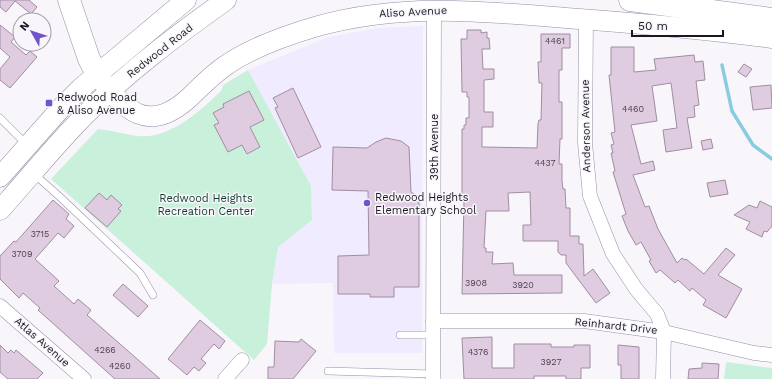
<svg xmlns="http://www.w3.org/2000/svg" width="772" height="379" font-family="'Work Sans',sans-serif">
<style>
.built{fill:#f1ebff}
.green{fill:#c8f0da}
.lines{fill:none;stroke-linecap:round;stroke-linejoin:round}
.stream{stroke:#88cce0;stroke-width:3.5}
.building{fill:#e0cce1;stroke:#a08da1}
.lane-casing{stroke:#978fa6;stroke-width:8}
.street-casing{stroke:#978fa6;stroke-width:15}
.secondary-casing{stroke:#978fa6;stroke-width:21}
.highway-casing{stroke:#978fa6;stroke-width:23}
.lane{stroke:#fff;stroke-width:7}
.street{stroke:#fff;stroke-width:14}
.secondary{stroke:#fff;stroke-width:20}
.highway{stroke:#fff;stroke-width:22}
.poi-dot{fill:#7154cd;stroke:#f8f6fb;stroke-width:1.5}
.labels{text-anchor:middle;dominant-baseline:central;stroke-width:3;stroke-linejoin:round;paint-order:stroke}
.number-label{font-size:9px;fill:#4c4450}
.street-label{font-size:11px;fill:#1a1720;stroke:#f8f6fb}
.poi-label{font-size:11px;fill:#1a1720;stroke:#f8f6fb;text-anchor:start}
.park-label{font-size:11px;fill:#0c3d28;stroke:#f8f6fb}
</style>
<rect width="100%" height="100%" fill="#f8f6fb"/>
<polygon class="built" points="423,26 422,353 334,353 333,283 272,284 278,247 312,220 311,186 248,70 328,37 377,28"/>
<g class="green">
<path d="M248,70L311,186L312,220L278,247L272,284L267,344L254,360L51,179L98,129C111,130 124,134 137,136C169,140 200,111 221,91L223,85Z"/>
<polygon points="726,362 772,368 772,379 724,379"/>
</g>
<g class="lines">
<polyline class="stream" points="722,65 732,111 753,145 772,159"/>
</g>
<g class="building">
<polygon points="0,0 29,0 37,7 31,14 15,1 6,12 0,7"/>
<polygon points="0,25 15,37 11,42 26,55 30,51 37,57 10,88 0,80 0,69 10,57 0,48"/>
<polygon points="467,30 481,30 481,33 487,32 487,38 489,38 490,49 482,49 483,69 494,69 494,79 484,80 484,112 493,112 493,127 482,127 482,147 537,148 538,124 539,120 541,120 542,83 539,83 538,62 541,62 541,34 570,34 570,48 562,48 562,70 559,70 559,102 562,102 562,139 560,139 559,164 562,164 562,181 563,189 565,189 566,208 570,208 570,236 579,236 579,244 583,244 584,276 593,269 610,293 596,303 566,263 566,255 561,255 558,252 558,241 523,241 523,225 531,225 530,192 508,193 509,211 486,211 484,248 486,248 486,252 493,252 492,264 513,263 514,275 562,275 562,293 462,294 464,201 462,201 462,129 464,129 464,125 466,125 466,118 469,118 469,97 467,97 467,92 462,92 461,39 467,39"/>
<polygon points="611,47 634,47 634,72 656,70 654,59 694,55 695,62 703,61 705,80 696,81 699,105 694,106 695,117 687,118 692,148 666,152 663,130 677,128 671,83 652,86 657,121 631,125 641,164 653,161 655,170 633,175 645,207 649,206 658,229 677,263 682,258 685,260 686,259 704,274 726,248 735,255 718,275 742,289 726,318 703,305 706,300 692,288 690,291 678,280 675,283 660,270 656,273 649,261 651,260 641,242 636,245 628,231 622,216 626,214 613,172 615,171 611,153 613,153 611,145 614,144 611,133 615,132 609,75 611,75"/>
<polygon points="744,64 752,69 746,77 738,72"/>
<polygon points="771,85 772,108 753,110 750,87"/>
<polygon points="293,88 321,147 298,158 275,108 278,107 273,98"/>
<polygon points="249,91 264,120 250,127 260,147 247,154 242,145 228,152 214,125 219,123 213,113 224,107 223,104"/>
<polygon points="386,138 401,141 409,147 411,192 419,197 419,287 394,287 394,297 370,297 370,294 338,294 338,256 369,255 368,191 332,190 333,147 367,148 376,142"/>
<polygon points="711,139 713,148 703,150 701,141"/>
<polygon points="725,180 728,194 710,197 707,183"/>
<polygon points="99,193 107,200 111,195 122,205 118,209 121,211 107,227 85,208"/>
<polygon points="53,200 69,214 66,219 74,226 64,238 58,233 35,259 59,281 54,286 74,304 78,299 91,310 87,315 160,379 115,379 38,310 40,308 23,293 19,298 0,279 0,256 14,241 16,242"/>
<polygon points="760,201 772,207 772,226 767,232 764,231 762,237 746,229 750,222 734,215 749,205 757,208"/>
<polygon points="123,284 148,306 138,317 113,295"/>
<polygon points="200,320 225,341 219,349 214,344 201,359 206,363 199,371 194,367 187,375 168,359"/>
<polygon points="492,337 492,368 514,368 514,344 551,344 551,347 574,347 574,345 590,345 590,368 581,368 581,379 566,379 566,376 534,376 534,379 464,379 462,338"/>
<polygon points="301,339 316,351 293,379 268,379 268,367 274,367 275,341 299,342"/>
<polygon points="0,345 8,353 11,350 14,353 16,350 43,373 37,379 8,379 0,372"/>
<polygon points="618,345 639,347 639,379 621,379 621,365 618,365"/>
<polygon points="702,363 719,364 718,379 688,379 689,369 702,368"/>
</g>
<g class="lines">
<defs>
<g id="lane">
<polyline points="0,118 27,145"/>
<polyline points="33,173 60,197 140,273 153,295"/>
<polyline points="400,335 433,335"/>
<polyline points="328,371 433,374"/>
</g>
<g id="street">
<polyline points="586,19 585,143 590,196 613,254 636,289 657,314 664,332 663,379"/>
<polyline points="0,306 84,379"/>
<polyline points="433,321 584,321 664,332 754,353 772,355"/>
<polyline points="225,379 242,360"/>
<polyline points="433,379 434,11"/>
</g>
<g id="secondary">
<path d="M97,74C124,110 148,136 190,97C201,86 212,75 225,66C252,47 287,35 318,26C402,3 481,11 566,18C635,23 704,29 772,38"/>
<polyline points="0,177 61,108 81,88 186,0"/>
<path d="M0,210C28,179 55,145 85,115C127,72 177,35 226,0"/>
</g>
<g id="highway">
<polyline points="69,0 89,59 97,74"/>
<polyline points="630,0 772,19"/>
</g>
</defs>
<use href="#lane" class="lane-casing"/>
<use href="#street" class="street-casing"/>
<use href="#secondary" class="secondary-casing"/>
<use href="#highway" class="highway-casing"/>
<use href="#lane" class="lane"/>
<use href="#street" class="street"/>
<use href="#secondary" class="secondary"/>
<use href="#highway" class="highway"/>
</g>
<g class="poi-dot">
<rect x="45" y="99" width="8" height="8" rx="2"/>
<circle cx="367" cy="203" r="4"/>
</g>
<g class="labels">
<g class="number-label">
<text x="555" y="41">4461</text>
<text x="633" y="109">4460</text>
<text x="545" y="163">4437</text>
<text x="40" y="234">3715</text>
<text x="22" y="254">3709</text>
<text x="476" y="283">3908</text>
<text x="523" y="285">3920</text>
<text x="105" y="350">4266</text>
<text x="478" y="352">4376</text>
<text x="551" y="362">3927</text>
<text x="120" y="366">4260</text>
</g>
<g class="street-label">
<text transform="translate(413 12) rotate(-3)">Aliso Avenue</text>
<text transform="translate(160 51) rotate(-38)">Redwood Road</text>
<text transform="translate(586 126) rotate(-91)">Anderson Avenue</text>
<text transform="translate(434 147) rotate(-90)">39th Avenue</text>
<text transform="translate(616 326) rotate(6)">Reinhardt Drive</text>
<text transform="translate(42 342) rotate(41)">Atlas Avenue</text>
</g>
<g class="poi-label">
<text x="57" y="97">Redwood Road<tspan x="57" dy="13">&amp; Aliso Avenue</tspan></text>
<text x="375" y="197">Redwood Heights<tspan x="375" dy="13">Elementary School</tspan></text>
</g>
<g class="park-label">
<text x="206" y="198">Redwood Heights<tspan x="206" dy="13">Recreation Center</tspan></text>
</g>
</g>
<g transform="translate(32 32) rotate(309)"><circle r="19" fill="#f8f6fb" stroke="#9f9da3"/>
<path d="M0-3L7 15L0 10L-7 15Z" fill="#7154cd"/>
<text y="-6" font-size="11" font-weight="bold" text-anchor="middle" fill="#1a1720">N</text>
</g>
<path d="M632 30v6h91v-6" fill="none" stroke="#1a1720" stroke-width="2"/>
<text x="638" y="30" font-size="12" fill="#1a1720" stroke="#f8f6fb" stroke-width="3" paint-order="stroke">50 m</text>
</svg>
